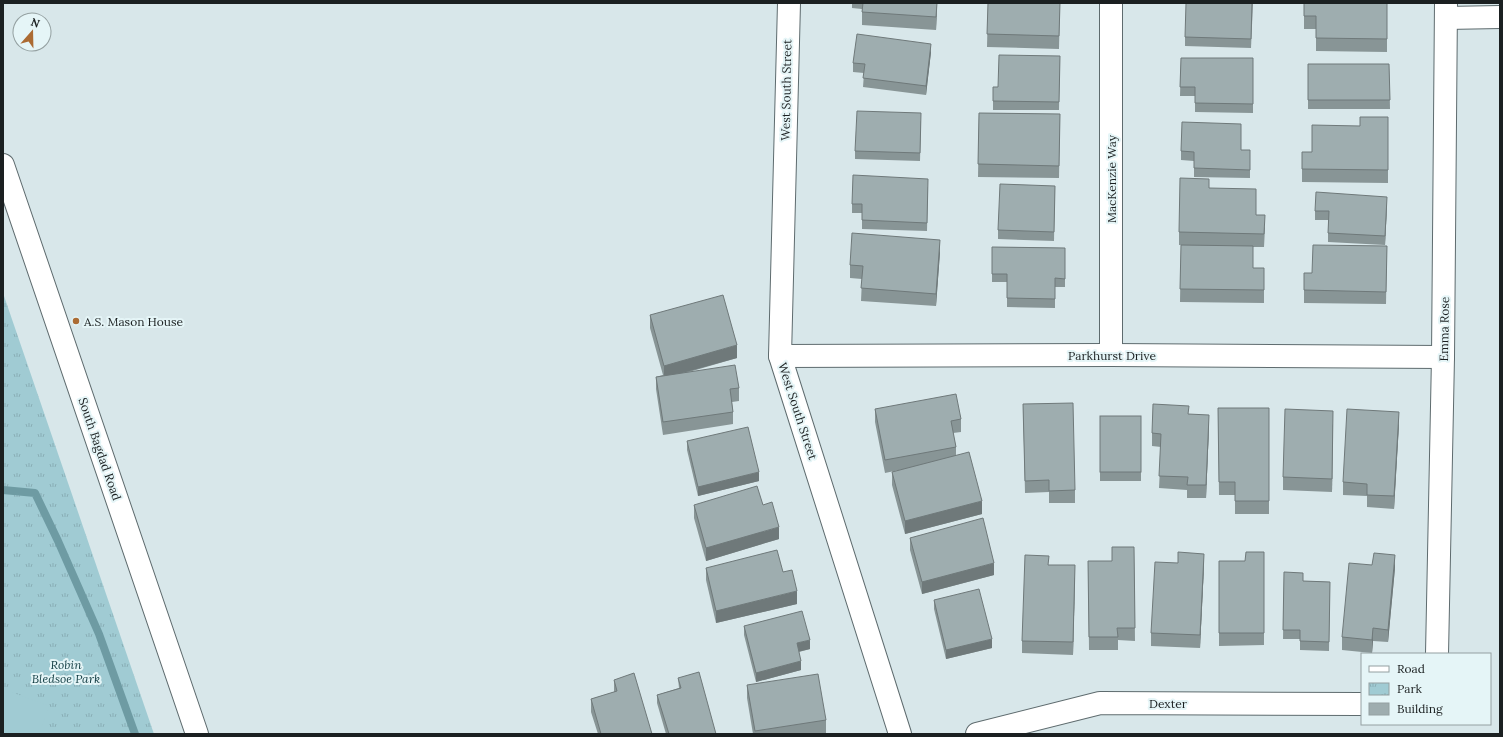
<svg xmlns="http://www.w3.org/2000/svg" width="1503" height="737" font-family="Lora,serif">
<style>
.park{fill:url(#park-tufts)}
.pitch{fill:#a0cbd3}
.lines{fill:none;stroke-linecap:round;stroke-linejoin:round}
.stream{stroke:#6e9ba3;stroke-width:8}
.street-casing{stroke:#5e6b6e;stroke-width:24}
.secondary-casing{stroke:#5e6b6e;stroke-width:24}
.street{stroke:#fff;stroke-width:22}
.secondary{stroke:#fff;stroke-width:22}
.wall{fill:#889596}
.shaded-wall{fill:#6f797a}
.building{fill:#9eadaf;stroke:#6f797a}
.poi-dot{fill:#ab6b33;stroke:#e5f5f7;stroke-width:1.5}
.labels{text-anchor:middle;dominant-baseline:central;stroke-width:4;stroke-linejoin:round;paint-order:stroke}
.street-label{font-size:12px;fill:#1b2021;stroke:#e5f5f7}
.poi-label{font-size:12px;fill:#1b2021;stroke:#e5f5f7;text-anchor:start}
.park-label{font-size:12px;font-style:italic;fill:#133e44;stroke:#e5f5f7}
</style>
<defs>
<pattern id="park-tufts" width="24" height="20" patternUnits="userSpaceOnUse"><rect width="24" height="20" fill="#a0cbd3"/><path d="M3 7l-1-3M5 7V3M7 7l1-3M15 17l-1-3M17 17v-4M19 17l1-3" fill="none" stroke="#89aeb5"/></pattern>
</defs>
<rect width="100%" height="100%" fill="#d8e7ea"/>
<polygon class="park" points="3,293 154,734 3,734"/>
<polygon class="pitch" points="3,689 49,706 39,734 3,734"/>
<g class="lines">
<polyline class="stream" points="3,490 35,493 58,541 99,634 135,734"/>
<defs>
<g id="street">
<polyline points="789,3 780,356 900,734"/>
<polyline points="1111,3 1111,355"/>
<polyline points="1446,18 1500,17"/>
<polyline points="780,356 1111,355 1443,357"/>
<polyline points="1437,654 1443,357 1446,3"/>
<polyline points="977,734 1100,703 1362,704"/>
</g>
<polyline id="secondary" points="3,165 197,734"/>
</defs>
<use href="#street" class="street-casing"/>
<use href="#secondary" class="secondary-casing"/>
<use href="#street" class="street"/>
<use href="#secondary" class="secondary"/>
</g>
<g class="wall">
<polygon points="852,3 937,3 936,30 862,25 862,9 852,8"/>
<polygon points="988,3 1060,3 1059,49 987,47"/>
<polygon points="1253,3 1251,48 1185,46 1185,37"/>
<polygon points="1304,3 1387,3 1387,52 1316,51 1316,29 1304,29"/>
<polygon points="931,52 926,95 863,87 864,73 853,72 853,63"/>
<polygon points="1060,56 1059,110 993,110 993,87 998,87"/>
<polygon points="1181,58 1253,58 1253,113 1195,112 1195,96 1180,96"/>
<polygon points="1308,64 1389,64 1390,109 1308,109"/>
<polygon points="979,113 1060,114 1059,178 978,177"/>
<polygon points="1388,117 1388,183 1302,182 1302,169 1312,152"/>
<polygon points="921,121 920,161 855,159 855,151"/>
<polygon points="1241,150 1250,150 1250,178 1194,177 1194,161 1181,160 1181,151"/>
<polygon points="1055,186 1054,241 998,239 998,230"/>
<polygon points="928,187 927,231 862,229 862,213 852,213 852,204"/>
<polygon points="1209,188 1256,215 1265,228 1264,247 1253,247 1253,268 1264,268 1264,303 1180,302 1181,245 1179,245 1179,232"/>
<polygon points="1387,205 1385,245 1328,242 1328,220 1315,220 1315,211"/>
<polygon points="1387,246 1386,304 1304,303 1304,290"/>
<polygon points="992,247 1065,248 1065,287 1055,287 1055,308 1007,307 1007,282 992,282"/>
<polygon points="940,252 936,306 861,301 862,279 850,278 850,265"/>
<polygon points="650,315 737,358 689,372 739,388 739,401 732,402 733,412 733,424 663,435 656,389 656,377 663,375 650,328"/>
<polygon points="1023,404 1075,490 1075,503 1049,503 1049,492 1025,493"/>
<polygon points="1218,408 1269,408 1269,514 1235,514 1235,495 1219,495"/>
<polygon points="875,409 961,419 961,432 953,433 956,447 956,456 982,514 905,534 892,485 892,472 904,469 885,473 875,422"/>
<polygon points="1189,414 1209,427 1206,498 1187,498 1187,490 1159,488 1161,447 1152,446 1152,433"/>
<rect x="1100" y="416" width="41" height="65"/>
<polygon points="1333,424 1332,492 1283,490 1283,477"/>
<polygon points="1399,424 1394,509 1367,507 1367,496 1343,495 1343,482"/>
<polygon points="687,441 759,481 698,496 687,450"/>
<polygon points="694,505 779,539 706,561 694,518"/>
<polygon points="910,538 994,575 922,594 910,550"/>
<polygon points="1134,547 1135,641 1118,640 1118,650 1089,650 1088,561 1112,561"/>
<polygon points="1264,552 1264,645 1219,646 1219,561 1245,561"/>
<polygon points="1178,563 1204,566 1200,648 1151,646 1151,633"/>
<polygon points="1049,565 1075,578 1073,655 1022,653 1022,641"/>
<polygon points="706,568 797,604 716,623 706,580"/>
<polygon points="1395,568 1388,642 1373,641 1372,653 1342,650 1342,637"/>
<polygon points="1284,572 1303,581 1330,582 1329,651 1300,650 1300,639 1283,639"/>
<polygon points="934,600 992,648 946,659 934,609"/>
<polygon points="744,626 810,649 799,652 801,670 756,682 744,635"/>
<polygon points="678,678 716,734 666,734 657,703 657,695 679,688"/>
<polygon points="614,680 652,734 598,734 591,712 591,699 614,692"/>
<polygon points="747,685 826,720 826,733 818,734 753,734 747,698"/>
</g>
<g class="shaded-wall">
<polygon points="937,3 937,10 936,30 936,17"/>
<polygon points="931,44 931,52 926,95 926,86"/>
<polygon points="1387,197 1387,205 1385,245 1385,236"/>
<polygon points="940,240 940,252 936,306 936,294"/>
<polygon points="737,345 737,358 664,378 664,366"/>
<polygon points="1333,411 1333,424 1332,492 1332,479"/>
<polygon points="1399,412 1399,424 1394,509 1394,496"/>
<polygon points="1209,415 1209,427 1206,498 1206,485"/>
<polygon points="759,472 759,481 698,496 698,487"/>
<polygon points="982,501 982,514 905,534 905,521"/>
<polygon points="779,527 779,539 706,561 706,548"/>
<polygon points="1204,554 1204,566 1200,648 1200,635"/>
<polygon points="1395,555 1395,568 1388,642 1388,630"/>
<polygon points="994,563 994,575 922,594 922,582"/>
<polygon points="1075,565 1075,578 1073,655 1073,642"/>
<polygon points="797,591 797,604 716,623 716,611"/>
<polygon points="1373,628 1373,641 1372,653 1372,640"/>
<polygon points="992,639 992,648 946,659 946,650"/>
<polygon points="810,640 810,649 797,652 797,643"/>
<polygon points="801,661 801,670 756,682 756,673"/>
</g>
<g class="building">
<polygon points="863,3 937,3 936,17 862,12"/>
<polygon points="988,3 1060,3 1059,36 987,34"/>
<polygon points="1186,3 1252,3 1251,39 1185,37"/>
<polygon points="1304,3 1387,3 1387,39 1316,38 1316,16 1304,16"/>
<polygon points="857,34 931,44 926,86 863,78 865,64 853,63"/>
<polygon points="999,55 1060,56 1059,102 993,101 993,87 998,87"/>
<polygon points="1181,58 1253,58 1253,104 1195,103 1195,87 1180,87"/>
<polygon points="1308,64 1389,64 1390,100 1308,100"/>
<polygon points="857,111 921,113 920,153 855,151"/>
<polygon points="979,113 1060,114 1059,166 978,164"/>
<polygon points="1360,117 1388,117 1388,170 1302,169 1302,152 1312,152 1312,125 1360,126"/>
<polygon points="1182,122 1241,124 1241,150 1250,150 1250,170 1194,168 1194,152 1181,151"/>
<polygon points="853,175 928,179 927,223 862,220 862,204 852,204"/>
<polygon points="1180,178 1209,179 1209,188 1256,189 1256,215 1265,215 1264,234 1179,232"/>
<polygon points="1000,184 1055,186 1054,232 998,230"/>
<polygon points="1316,192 1387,197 1385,236 1328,233 1329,211 1315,211"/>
<polygon points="852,233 940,240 936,294 861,288 863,266 850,265"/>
<polygon points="1181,245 1253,246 1253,268 1264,268 1264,290 1180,289"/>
<polygon points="1313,245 1387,246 1386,292 1304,290 1304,273 1312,273"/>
<polygon points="992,247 1065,248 1065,279 1055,278 1055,299 1007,298 1007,274 992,274"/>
<polygon points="723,295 737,345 664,366 650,315"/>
<polygon points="735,365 739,388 730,389 733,412 663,422 656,377"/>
<polygon points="956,394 961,419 951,421 956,447 885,460 875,409"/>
<polygon points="1073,403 1075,490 1049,491 1049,480 1025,481 1023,404"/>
<polygon points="1153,404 1189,406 1188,414 1209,415 1206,485 1187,485 1188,477 1159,476 1161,434 1152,433"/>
<polygon points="1218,408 1269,408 1269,501 1235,501 1235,482 1219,482"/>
<polygon points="1285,409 1333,411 1332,479 1283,477"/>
<polygon points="1347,409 1399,412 1394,496 1367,495 1367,484 1343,482"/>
<rect x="1100" y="416" width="41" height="56"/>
<polygon points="748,427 759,472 698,487 687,441"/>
<polygon points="969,452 982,501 905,521 892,472"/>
<polygon points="757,486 763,505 772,502 779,527 706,548 694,505"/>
<polygon points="983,518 994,563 922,582 910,538"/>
<polygon points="1112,547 1134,547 1135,628 1117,628 1118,637 1089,637 1088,561 1112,561"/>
<polygon points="777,550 783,572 792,570 797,591 716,611 706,568"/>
<polygon points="1178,552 1204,554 1200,635 1151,633 1155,562 1178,563"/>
<polygon points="1246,552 1264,552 1264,633 1219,633 1219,561 1245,561"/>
<polygon points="1374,553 1395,555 1388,630 1373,628 1372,640 1342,637 1349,563 1372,565"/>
<polygon points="1025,555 1049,556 1048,565 1075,565 1073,642 1022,641"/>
<polygon points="1284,572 1303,573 1303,581 1330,582 1329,642 1300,641 1300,630 1283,630"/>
<polygon points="979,589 992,639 946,650 934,600"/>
<polygon points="802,611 810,640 797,643 801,661 756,673 744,626"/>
<polygon points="699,672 716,734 669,734 657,695 681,688 678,678"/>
<polygon points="634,673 652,734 601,734 591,699 617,691 614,680"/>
<polygon points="818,674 826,720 755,731 747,685"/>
</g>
<circle class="poi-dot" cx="76" cy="321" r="4"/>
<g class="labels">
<g class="street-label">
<text transform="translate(786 90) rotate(-89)">West South Street</text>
<text transform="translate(1111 179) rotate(-90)">MacKenzie Way</text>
<text transform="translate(1444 329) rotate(-89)">Emma Rose</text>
<text x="1112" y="355">Parkhurst Drive</text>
<text transform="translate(798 411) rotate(72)">West South Street</text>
<text transform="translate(100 449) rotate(71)">South Bagdad Road</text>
<text x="1168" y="703">Dexter</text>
</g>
<g class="poi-label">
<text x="84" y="321">A.S. Mason House</text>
</g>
<g class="park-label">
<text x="66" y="664">Robin<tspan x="66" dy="14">Bledsoe Park</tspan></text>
</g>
</g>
<rect width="1503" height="737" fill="none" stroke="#1b2021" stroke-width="8"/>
<rect x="1361" y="653" width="130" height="72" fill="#e5f5f7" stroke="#94a0a1"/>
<rect x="1369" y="666" width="20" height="6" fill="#ffffff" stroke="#94a0a1"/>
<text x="1397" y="673" font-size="12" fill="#1b2021">Road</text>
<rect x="1369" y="683" width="20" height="12" fill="url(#park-tufts)" stroke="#94a0a1"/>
<text x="1397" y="693" font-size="12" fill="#1b2021">Park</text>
<rect x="1369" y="703" width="20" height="12" fill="#9eadaf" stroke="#94a0a1"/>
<text x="1397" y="713" font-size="12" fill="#1b2021">Building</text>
<g transform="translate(32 32) rotate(20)"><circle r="19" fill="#e5f5f7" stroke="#94a0a1"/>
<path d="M0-3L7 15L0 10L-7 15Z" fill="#ab6b33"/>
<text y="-6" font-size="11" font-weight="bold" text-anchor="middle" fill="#1b2021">N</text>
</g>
</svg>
